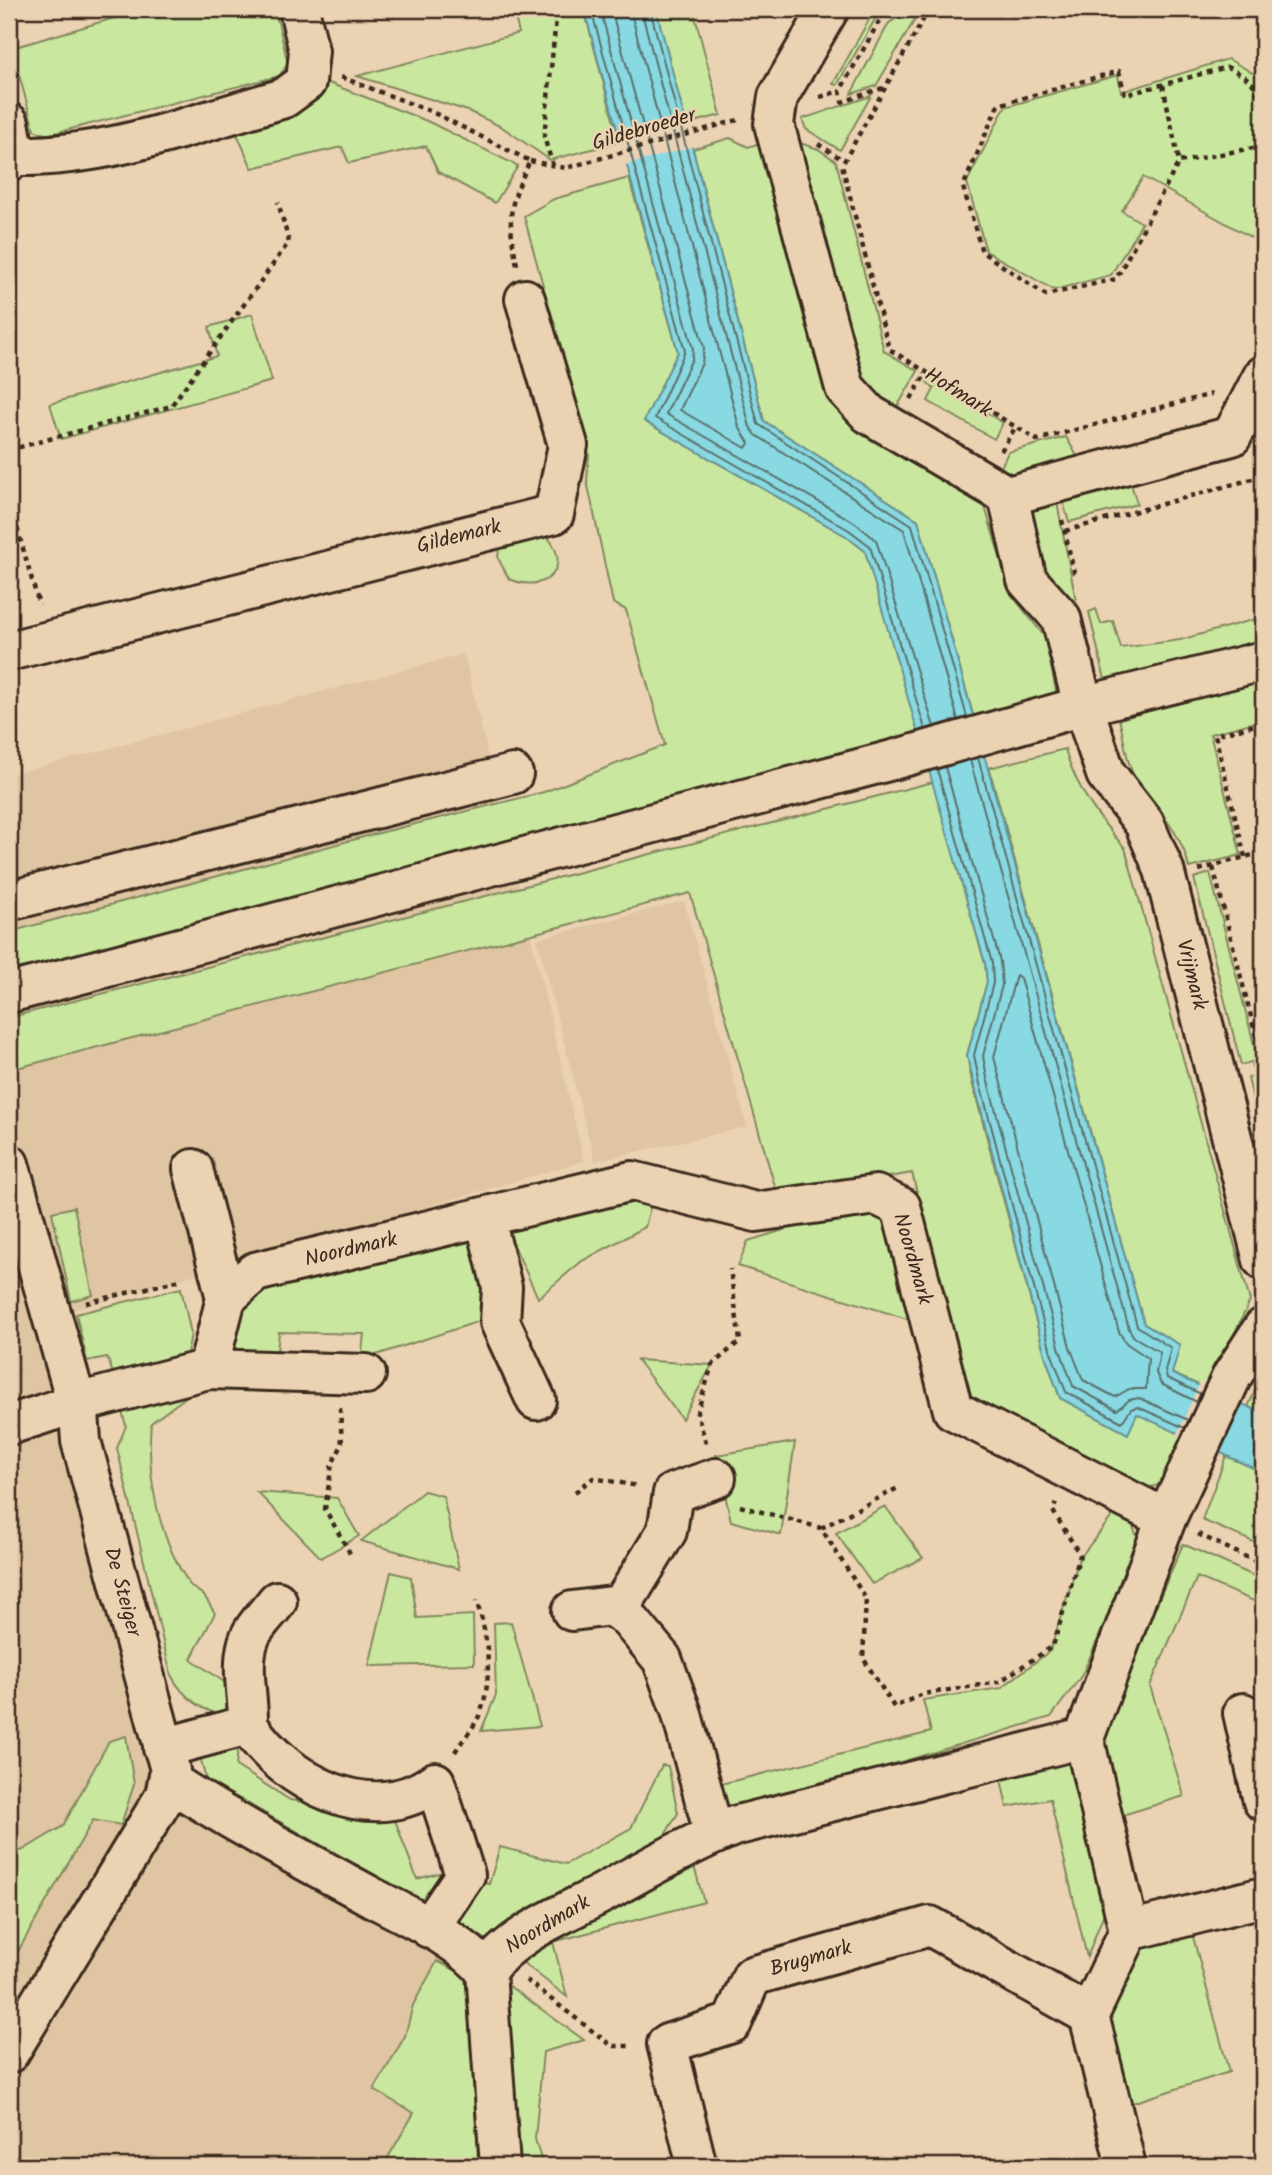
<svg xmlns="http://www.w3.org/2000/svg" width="1272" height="2175" font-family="Kalam,sans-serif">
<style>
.built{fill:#dfc5a2}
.green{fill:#c9e79e;stroke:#82885e;stroke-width:2}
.water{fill:#88d9e2;stroke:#699394;stroke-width:2}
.pier{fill:#ebd2b3}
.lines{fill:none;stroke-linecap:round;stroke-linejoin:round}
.shore{stroke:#5a706c;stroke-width:2}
.minor-casing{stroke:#3b2a1e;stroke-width:44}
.path{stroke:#3b2a1e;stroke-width:4.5;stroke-dasharray:5 5;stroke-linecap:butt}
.minor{stroke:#ebd2b3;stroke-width:38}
.labels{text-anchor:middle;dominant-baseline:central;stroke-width:5;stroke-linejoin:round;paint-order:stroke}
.street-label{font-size:21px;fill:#3b2a1e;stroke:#ebd2b3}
</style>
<rect width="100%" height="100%" fill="#ebd2b3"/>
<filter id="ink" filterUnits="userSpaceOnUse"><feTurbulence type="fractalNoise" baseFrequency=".0143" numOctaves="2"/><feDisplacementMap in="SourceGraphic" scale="14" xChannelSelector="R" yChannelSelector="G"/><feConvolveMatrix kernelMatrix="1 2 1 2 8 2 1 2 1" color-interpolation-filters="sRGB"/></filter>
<g filter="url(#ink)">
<g class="built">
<polygon points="464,654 584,1161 63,1313 9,1155 9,775"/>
<polygon points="684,901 747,1127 595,1161 537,939"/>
<polygon points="9,1207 187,1811 467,1969 418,2166 9,2166"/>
</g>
<g class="green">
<polygon points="145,9 275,9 288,64 279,76 47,135 34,130 12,48"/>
<polygon points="513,9 584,9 619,142 550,160 502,127 468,111 357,76 519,33"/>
<polygon points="656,9 693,9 721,115 686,124"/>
<polygon points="875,9 881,9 837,85 833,84"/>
<polygon points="911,9 921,9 876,86 851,94 889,23"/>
<polygon points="1228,59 1260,77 1263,92 1263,244 1143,177 1122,211 1142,223 1111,275 1054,290 986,251 967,182 1005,107 1118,75 1121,92"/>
<polygon points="321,80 427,121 518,166 495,203 438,172 426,146 349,163 342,147 252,168 233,125"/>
<polygon points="871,96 840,150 806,129 802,119"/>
<polygon points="730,138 748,147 763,142 834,406 980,490 1011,594 1045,637 1057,696 974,718 918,520 764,421 693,149"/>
<polygon points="797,142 818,149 836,161 884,351 918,371 893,414 865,391"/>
<polygon points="629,178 678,352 644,421 846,536 865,551 919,732 9,974 9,932 367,836 544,792 665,745 626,610 613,603 587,481 589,454 524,216 554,199"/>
<polygon points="252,314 272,381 61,439 50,404 217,356 209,327"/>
<polygon points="931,378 1003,423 994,439 928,401 934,389 927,382"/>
<polygon points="1066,437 1080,461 1005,477 1001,467 1008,452"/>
<polygon points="1129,477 1137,504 1069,522 1064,505 1066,496"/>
<polygon points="1055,492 1078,611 1043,582 1028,512 1034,503"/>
<path d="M536,527C578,557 553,597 509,579L498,558L500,540Z"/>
<polygon points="1096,609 1101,624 1113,621 1121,648 1180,640 1263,617 1263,642 1106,684 1089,612"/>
<path d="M1263,680V720L1210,734L1241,855L1189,868C1181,829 1155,809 1135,778C1126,763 1124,736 1119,719Z"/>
<path d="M1065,749C1076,788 1098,818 1125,848L1250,1301L1208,1389L1171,1373L1180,1345L1144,1324L989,768Z"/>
<polygon points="933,782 985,964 987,982 967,1055 972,1082 1045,1355 1060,1398 1128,1433 1136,1413 1185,1436 1162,1484 1140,1490 963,1399 946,1305 912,1173 778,1197 690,893 13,1069 9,1056 11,1017"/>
<polygon points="1210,873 1258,1060 1241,1065 1194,878"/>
<polygon points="1263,1074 1263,1140 1248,1078"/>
<polygon points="630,1190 653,1197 645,1227 582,1261 538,1298 504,1224"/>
<polygon points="868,1204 891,1214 920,1323 738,1266 748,1241"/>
<polygon points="74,1207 93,1295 71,1301 52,1212"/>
<path d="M467,1230L490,1278L480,1321L361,1360L364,1334L279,1332L276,1362L238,1356C227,1327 242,1310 256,1285Z"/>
<polygon points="181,1288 191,1334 187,1354 115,1379 107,1357 87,1361 76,1314"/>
<polygon points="637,1360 712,1365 682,1419"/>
<polygon points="1263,1372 1263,1413 1248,1407"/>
<path d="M181,1394L187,1396L151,1423C146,1478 159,1539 190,1585C194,1590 199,1591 203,1595C208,1600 211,1608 215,1613L191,1659L240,1693L229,1715C205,1715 182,1696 171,1675L117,1448L126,1426L122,1411Z"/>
<polygon points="795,1442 781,1535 731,1521 716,1455"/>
<polygon points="1226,1456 1260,1471 1255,1492 1263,1497 1263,1546 1202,1520"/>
<polygon points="424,1491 443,1496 459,1569 361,1541"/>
<polygon points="257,1492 337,1498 359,1536 321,1558"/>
<polygon points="885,1506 923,1558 872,1584 836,1533"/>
<polygon points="1114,1514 1131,1521 1140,1545 1082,1675 1051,1717 731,1813 721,1784 931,1732 923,1700 1001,1688 1050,1651 1079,1559"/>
<polygon points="1183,1544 1263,1580 1263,1605 1197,1577 1150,1686 1184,1796 1116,1817 1096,1743"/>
<polygon points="391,1572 411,1577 417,1618 473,1615 474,1664 369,1666"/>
<polygon points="511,1622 540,1726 481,1731 496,1695 494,1623"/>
<polygon points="126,1736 134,1784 121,1825 93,1820 9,1967 9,1855 23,1850 63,1826 109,1741"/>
<polygon points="239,1739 236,1766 290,1800 393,1815 417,1879 439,1873 444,1890 434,1902 419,1900 206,1780 198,1748"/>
<polygon points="1068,1760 1104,1913 1087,1957 1050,1799 1007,1807 1001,1779"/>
<polygon points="662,1765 668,1766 678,1813 665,1835 487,1940 450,1917 469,1879 489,1884 500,1847 566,1864 631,1828"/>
<polygon points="692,1859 704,1902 553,1942 567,1997 517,1958"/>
<polygon points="1192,1933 1229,2072 1129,2104 1105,2018 1143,1943"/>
<polygon points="437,1961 473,1979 478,2166 383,2166 414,2113 374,2090 405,2036 413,2005"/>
<polygon points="502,1981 584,2040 543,2052 535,2139 543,2166 519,2166"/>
</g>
<polygon class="water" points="584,9 656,9 764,421 918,520 1144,1324 1180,1345 1172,1374 1263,1413 1263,1497 1254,1492 1260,1471 1137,1414 1128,1434 1060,1398 1045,1355 967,1056 987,982 985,963 865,551 846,536 644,421 678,352"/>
<g class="pier">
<polygon points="688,119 696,146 622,166 615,138"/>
<polygon points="1200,1382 1244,1401 1219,1456 1176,1436"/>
</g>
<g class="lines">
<g class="shore">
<polyline points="591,9 685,351 655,418 849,530 870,546 925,729"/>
<polyline points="600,9 693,349 692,359 666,414 854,522 876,540 934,727"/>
<polyline points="611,9 704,348 702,363 680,410 746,448 749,443 739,427 630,9"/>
<polyline points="641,9 750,427 756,435 904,530 958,720"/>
<polyline points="650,9 758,424 912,525 967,717"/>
<polyline points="978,758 1137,1326 1171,1348 1165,1371 1167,1378 1201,1394"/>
<polyline points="970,760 1129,1329 1134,1337 1160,1352 1156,1373 1161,1384 1197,1402"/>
<polyline points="945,767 1000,961 1002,985 983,1056 987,1078 1060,1350 1073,1386 1117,1410 1129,1400 1139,1398 1188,1420"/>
<polyline points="937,769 992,963 993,983 974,1055 979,1080 1051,1352 1066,1392 1122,1422 1131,1409 1138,1407 1185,1428"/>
<polygon points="1016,975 1020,978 1119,1332 1126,1343 1148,1358 1146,1389 1129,1389 1115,1397 1083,1380 1070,1347 994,1057"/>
</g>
<defs>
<g id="minor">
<polyline points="829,9 778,97 774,124 845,388 869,414 1008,496 1027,580 1061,618 1083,706 1106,774 1144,823 1164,870 1263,1260"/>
<polyline points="9,123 15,156"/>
<path d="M9,162L15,156C107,158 197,123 284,98L306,82L309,51L299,9"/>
<polyline points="1008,496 1232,436 1263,376"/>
<polyline points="9,651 554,514 568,445 525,299"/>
<polyline points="9,901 513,774"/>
<polyline points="9,993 900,758 1083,706 1263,661"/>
<polyline points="9,1164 79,1412 81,1441 170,1770 165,1796 9,2053"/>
<polyline points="193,1169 226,1298"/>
<polyline points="485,1218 502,1287 500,1322 536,1400"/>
<polyline points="208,1369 226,1298 255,1272 632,1181 756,1212 876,1195 901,1207 953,1410 1166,1519"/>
<polyline points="9,1425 77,1403 208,1369 366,1374"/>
<polyline points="572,1611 612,1606 627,1617 662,1659 681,1711 714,1834"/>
<polyline points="618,1611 667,1531 673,1493 716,1478"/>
<polyline points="1243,1713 1263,1801"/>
<path d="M248,1725C249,1697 239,1664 250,1637C255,1625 269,1612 277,1601"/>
<path d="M163,1748L248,1725C285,1782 372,1829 435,1782L465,1875L429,1928"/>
<path d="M169,1781C234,1823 302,1859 370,1896C409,1917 457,1937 486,1971"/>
<polyline points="1129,1931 1263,1897"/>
<path d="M500,2166L486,1971C512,1934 564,1914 603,1893C646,1869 688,1845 734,1826L1084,1738"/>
<polyline points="697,2166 667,2044 732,2023 752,1976 930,1926 1089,2015"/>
<polyline points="1126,2166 1089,2015 1129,1931 1084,1738 1166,1519 1232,1376 1263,1328"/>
</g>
</defs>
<use href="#minor" class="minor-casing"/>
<g class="path">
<polyline points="929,9 842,165 889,349 1037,440 1212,394"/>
<path d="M341,77L430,111L530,161C508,207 507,215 517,265"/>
<polyline points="1163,85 1179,162"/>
<polyline points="883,88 842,102 840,91 886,9"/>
<polyline points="820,97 840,91"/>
<path d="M1263,115C1257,84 1255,81 1227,67L1125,95L1119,71L998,105L963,187L982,252L1046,295L1116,279L1179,162L1263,146"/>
<polyline points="818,144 843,160"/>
<polyline points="530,161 566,168 738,120"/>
<polyline points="553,166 544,137 557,9"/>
<polyline points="1257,339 1263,329"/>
<polyline points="911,399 926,373"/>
<polyline points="9,450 171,406 289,242 278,202"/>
<polyline points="1001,451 1015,428"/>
<polyline points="9,499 39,605"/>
<polyline points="1062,520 1075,576"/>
<polyline points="1065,531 1263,476"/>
<polyline points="1245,857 1215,735 1263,723"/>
<polyline points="1213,867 1263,1064 1250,1067"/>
<polyline points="1199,870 1263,852"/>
<polyline points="86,1303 180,1280"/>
<polyline points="340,1408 342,1445 332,1464 325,1509 351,1555"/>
<polyline points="706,1443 697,1413 712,1365 740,1341 730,1269"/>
<polyline points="575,1492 593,1478 638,1486"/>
<polyline points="740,1506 821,1528 866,1599 863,1658 894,1707 923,1694 999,1682 1053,1646 1080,1555 1053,1511 1056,1503"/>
<polyline points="821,1528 898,1488"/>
<polyline points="1198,1534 1263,1565"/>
<path d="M455,1752C462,1741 471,1731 477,1720C494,1688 489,1634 476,1601"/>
<polyline points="526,1980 612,2046 632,2046"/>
</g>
<use href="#minor" class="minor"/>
</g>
</g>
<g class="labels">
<g class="street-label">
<text transform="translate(644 130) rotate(-16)">Gildebroeder</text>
<text transform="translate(958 393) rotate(32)">Hofmark</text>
<text transform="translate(459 537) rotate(-14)">Gildemark</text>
<text transform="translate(1191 975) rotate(76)">Vrijmark</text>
<text transform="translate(351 1250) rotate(-13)">Noordmark</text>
<text transform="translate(912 1259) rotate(74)">Noordmark</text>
<text transform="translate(122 1592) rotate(75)">De Steiger</text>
<text transform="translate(548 1925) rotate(-31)">Noordmark</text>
<text transform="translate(811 1959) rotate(-16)">Brugmark</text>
</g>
</g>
<rect width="1272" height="2175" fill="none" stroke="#ebd2b3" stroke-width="35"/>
<rect x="18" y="18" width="1237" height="2140" fill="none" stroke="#3b2a1e" stroke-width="2.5" filter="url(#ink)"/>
</svg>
